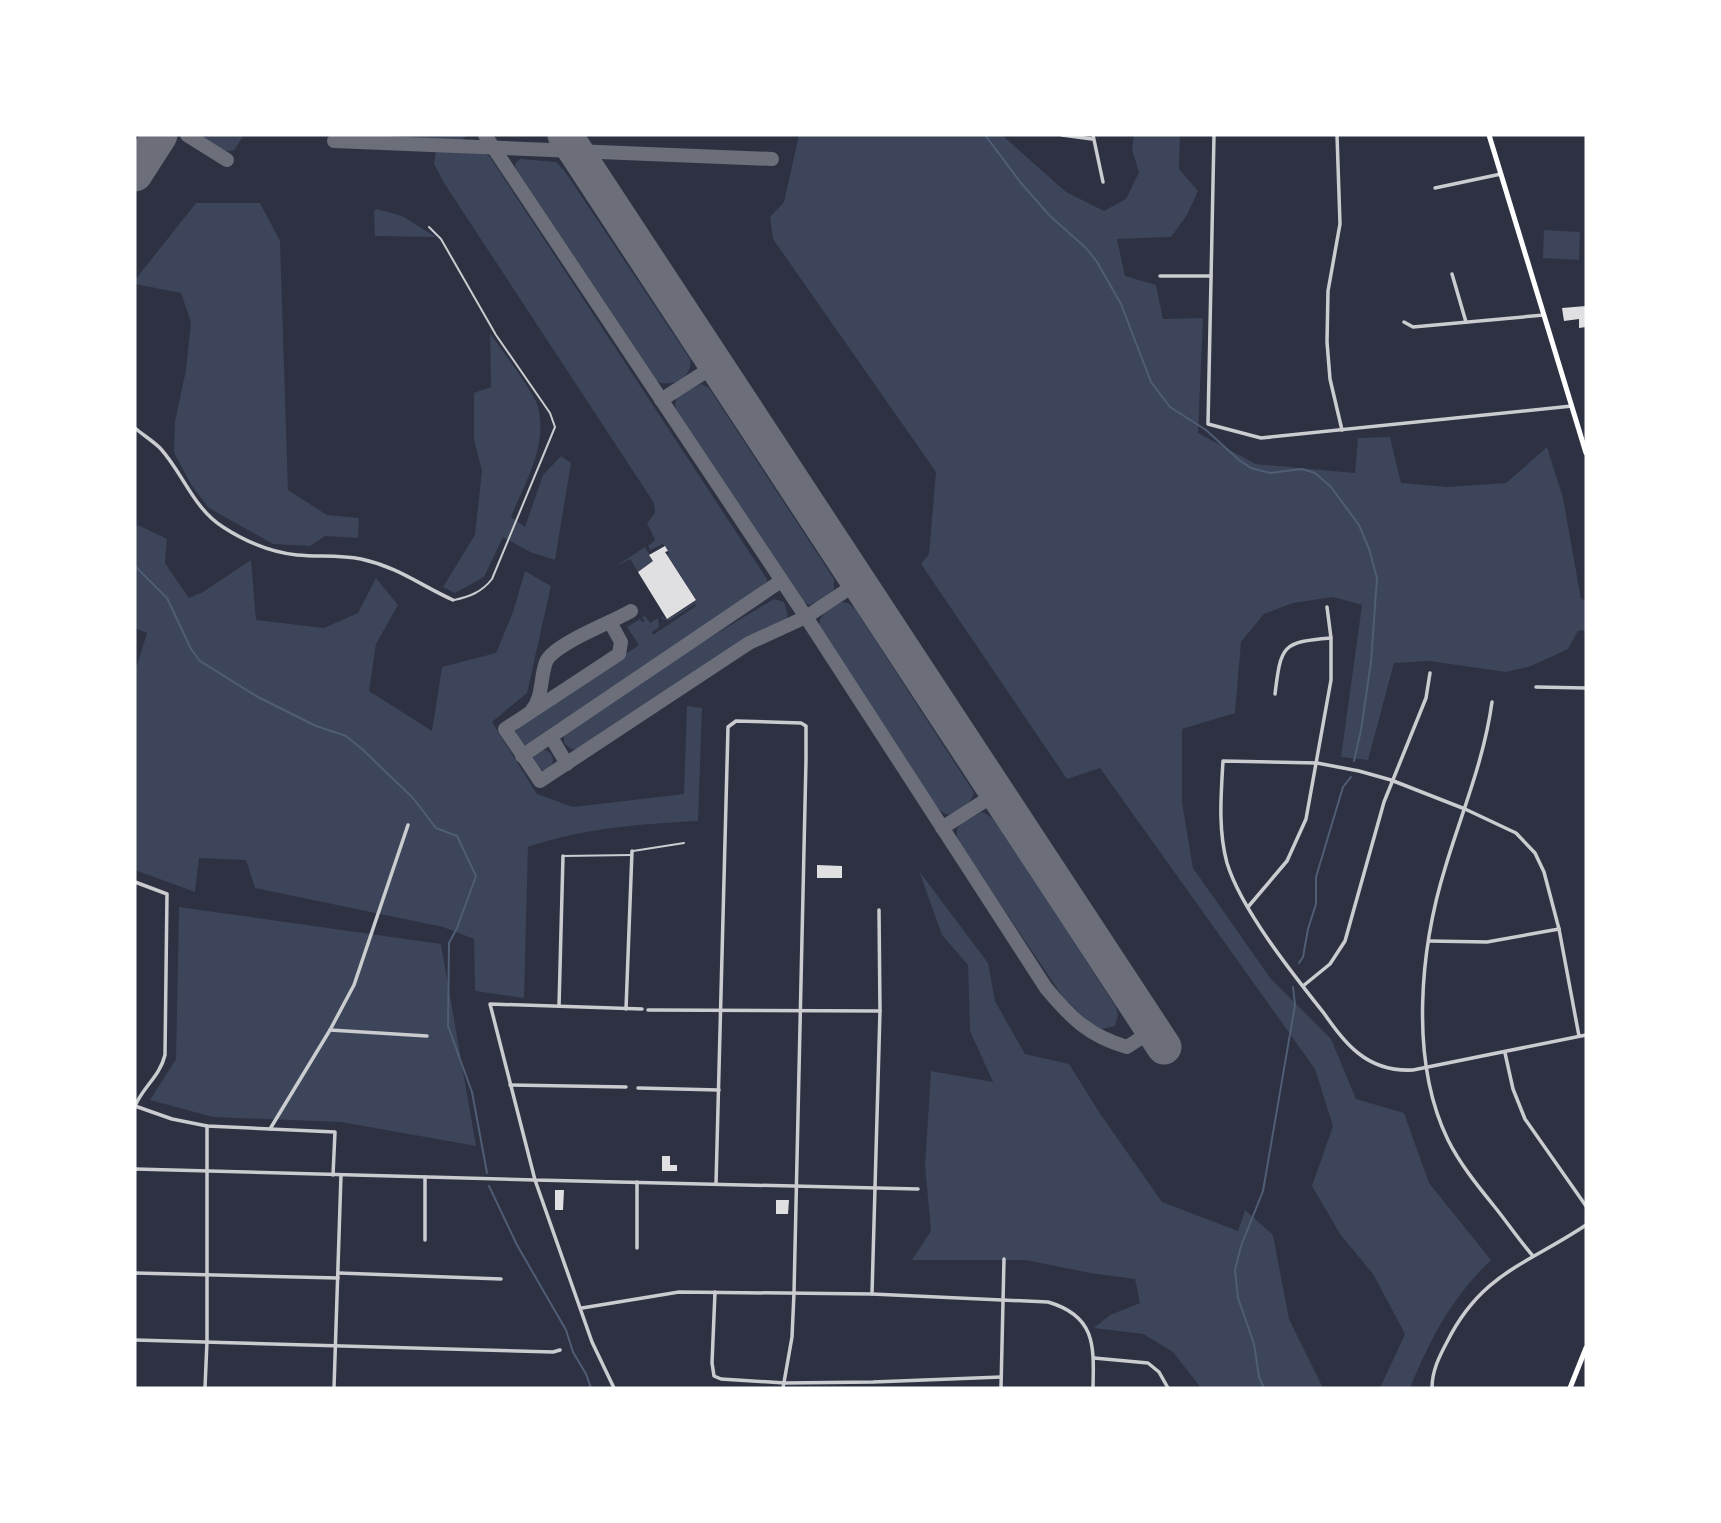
<svg xmlns="http://www.w3.org/2000/svg" width="1721" height="1523" font-family="Poppins,sans-serif">
<style>
.green{fill:#3c4559}
.lines{fill:none;stroke-linecap:round;stroke-linejoin:round}
.stream{stroke:#4f5d75;stroke-width:2}
.taxiway{stroke:#6c6f7a;stroke-width:14}
.runway{stroke:#6c6f7a;stroke-width:35}
.building{fill:#e0e0e3}
.service{stroke:#caccd0;stroke-width:2}
.minor{stroke:#caccd0;stroke-width:3.5}
.tertiary{stroke:#caccd0;stroke-width:3.5}
.primary{stroke:#fff;stroke-width:5}
</style>
<rect width="100%" height="100%" fill="#2d3142"/>
<g class="green">
<path d="M198,135H244L234,150C221,154 207,144 198,135Z"/>
<polygon points="373,135 468,135 461,140 455,141 378,138"/>
<path d="M799,135H1002L1066,192L1104,211L1126,199L1139,172L1132,150L1134,135H1180L1179,169L1198,191L1187,215L1171,237L1117,239L1125,276L1156,285L1163,319L1203,318L1198,433L1256,464L1355,473L1358,438L1390,437L1401,483L1447,487L1506,483L1547,447L1563,498L1581,599L1586,600V630L1578,631L1568,649L1531,666L1506,672L1429,661L1394,663L1368,760L1341,757L1362,605L1333,597L1293,603L1264,614L1241,642L1235,713L1182,729V802L1193,868L1271,979L1331,1039L1356,1099L1404,1113L1429,1183L1491,1260C1450,1300 1432,1336 1410,1388H1380L1405,1334L1373,1274L1340,1234L1312,1186L1333,1126L1315,1069L1100,768L1067,779L921,564L929,554L936,472L773,239L770,217L784,202Z"/>
<polygon points="440,148 480,150 490,157 767,579 767,586 759,595 530,745 523,745 517,741 516,731 521,723 639,645 627,627 640,619 642,622 645,621 642,617 645,616 650,623 658,618 659,627 652,632 653,635 696,606 695,604 670,620 664,620 661,617 662,616 666,620 695,602 696,599 667,555 669,553 663,544 650,550 648,546 655,540 647,523 655,513 654,503 444,183 434,164 436,150"/>
<path d="M520,159L556,162L564,170L690,359C694,377 671,389 656,381L516,169L515,164Z"/>
<polygon points="196,203 260,203 280,241 288,490 327,515 359,518 358,538 325,536 310,546 273,544 209,508 192,486 174,453 175,421 186,370 191,322 181,293 135,284 135,280"/>
<polygon points="377,209 402,216 436,237 375,236 374,211"/>
<polygon points="1544,230 1580,232 1579,260 1543,258"/>
<path d="M490,333C500,348 535,393 538,407C548,445 525,483 511,517L525,527L543,475L561,456L571,463L555,560L530,552L503,537L484,577L455,593L443,587L475,535L482,471L474,440V393L491,387Z"/>
<polygon points="701,384 709,388 834,579 834,590 820,601 809,605 800,600 678,415 675,405 677,397"/>
<path d="M138,525L167,539L165,563L189,598L203,592L251,560L256,620L324,628L358,613L376,578L398,605L376,644L369,691L432,731L442,667L496,653L513,612L525,571L551,586L527,693L492,722L537,794L573,807L684,794L687,706L702,708L698,821C640,824 584,828 528,847L524,998L475,991L474,939L443,927L255,888L246,860L199,858L195,892L135,870V671L147,633L135,628V528Z"/>
<polygon points="645,547 653,561 638,572 630,559 613,568"/>
<polygon points="774,599 784,602 788,616 782,624 733,647 578,749 571,749 564,743 564,735 570,730 699,644"/>
<path d="M842,602L848,603L855,609L971,788L974,793C970,806 959,810 948,815L937,809L819,629C818,614 830,609 842,602Z"/>
<circle cx="543" cy="760" r="10"/>
<polygon points="982,812 993,818 1116,1007 1118,1015 1115,1026 1102,1029 1092,1025 1063,997 957,840 957,829 962,823"/>
<polygon points="919,871 988,963 995,1001 1025,1054 1069,1064 1101,1115 1162,1202 1238,1231 1245,1210 1273,1235 1289,1319 1323,1388 1201,1388 1173,1352 1143,1334 1094,1328 1110,1315 1140,1303 1135,1279 1090,1273 1025,1260 912,1260 931,1231 925,1165 931,1071 993,1082 970,1031 968,965 942,935"/>
<polygon points="179,907 441,944 476,1146 341,1122 213,1117 150,1100 176,1059"/>
</g>
<g class="lines">
<g class="stream">
<polyline points="985,135 1021,183 1050,216 1086,248 1097,262 1121,304 1151,382 1170,407 1206,430 1239,460 1251,468 1270,473 1302,469 1315,473 1331,487 1359,525 1369,549 1377,578 1371,662 1361,730 1354,761"/>
<polyline points="135,566 167,598 191,649 200,661 256,696 316,726 346,736 362,749 413,798 436,828 457,836 476,876 457,928 449,943 448,1026 472,1092 487,1173"/>
<polyline points="1299,963 1303,957 1308,929 1316,904 1316,877 1343,787 1351,777"/>
<polyline points="489,1186 517,1245 566,1330 573,1352 586,1374 591,1388"/>
<polyline points="1264,1388 1259,1377 1254,1344 1238,1298 1235,1270 1241,1246 1263,1191 1295,1005 1293,987"/>
</g>
<g class="taxiway">
<polyline points="187,135 227,160"/>
<path d="M485,135L806,617L1046,988C1071,1018 1089,1036 1127,1047L1153,1030"/>
<polyline points="334,141 772,159"/>
<polyline points="661,400 716,365"/>
<polyline points="610,622 621,642 619,654 505,729 540,781 749,643 806,617 859,582"/>
<path d="M532,710C543,697 540,678 546,662C553,644 613,622 631,611"/>
<polyline points="551,737 567,764"/>
<polyline points="522,756 781,581"/>
<polyline points="942,828 997,793"/>
</g>
<g class="runway">
<polyline points="565,135 1164,1047"/>
<polyline points="135,174 160,135"/>
</g>
</g>
<g class="building">
<polygon points="1586,306 1586,327 1579,328 1579,319 1564,321 1562,308"/>
<polygon points="665,546 668,551 665,552 696,600 667,619 638,572 653,561 649,555"/>
<polygon points="817,865 842,866 842,878 817,878"/>
<polygon points="662,1156 670,1156 670,1165 677,1165 677,1171 662,1171"/>
<polygon points="555,1190 564,1190 563,1210 555,1210"/>
<polygon points="776,1200 789,1200 788,1214 776,1214"/>
</g>
<g class="lines">
<g class="service">
<path d="M429,227L441,239L496,335L550,413L555,427L492,579C482,592 469,597 454,600"/>
<polyline points="633,851 684,843"/>
<polyline points="563,856 631,855"/>
</g>
<g class="minor">
<polyline points="1062,135 1092,139"/>
<polyline points="1093,135 1103,182"/>
<polyline points="1214,135 1208,424 1261,438 1572,406"/>
<polyline points="1337,135 1340,224 1328,291 1327,342 1330,379 1342,430"/>
<polyline points="1435,188 1501,174"/>
<polyline points="1452,274 1466,322"/>
<polyline points="1160,276 1211,276"/>
<polyline points="1404,322 1413,327 1544,315"/>
<path d="M135,428C143,435 153,441 160,448C183,473 193,508 223,527C246,542 270,552 297,555C318,557 339,555 361,559C398,567 420,585 453,600"/>
<polyline points="1536,687 1586,688"/>
<path d="M1275,694C1281,645 1282,642 1331,638"/>
<path d="M1492,702C1484,760 1463,809 1446,865C1420,948 1409,1060 1448,1140C1460,1164 1477,1185 1494,1206C1507,1222 1519,1240 1533,1256"/>
<path d="M135,882L167,894L165,1055C160,1076 143,1087 135,1106"/>
<polyline points="1248,907 1287,861 1306,819 1331,680 1331,638 1327,607"/>
<polyline points="1429,941 1487,942 1559,929"/>
<polyline points="1303,986 1330,964 1345,941 1384,802 1426,698 1430,673"/>
<polyline points="559,1006 563,856"/>
<polyline points="626,1009 632,851"/>
<polyline points="642,1009 490,1004 535,1180 918,1189"/>
<polyline points="648,1010 880,1011"/>
<polyline points="330,1030 427,1036"/>
<path d="M1579,1036L1559,929L1544,872L1535,853L1516,833L1465,809L1391,780L1359,771L1317,763L1223,761C1221,795 1218,830 1227,863C1241,909 1292,973 1323,1012C1333,1026 1344,1042 1358,1053C1373,1065 1393,1071 1413,1070L1586,1035"/>
<polyline points="1505,1053 1513,1089 1525,1119 1586,1206"/>
<polyline points="510,1085 626,1087"/>
<polyline points="638,1088 719,1090"/>
<polyline points="135,1106 172,1119 207,1126 335,1132 333,1175"/>
<polyline points="270,1129 330,1030 354,985 408,825"/>
<polyline points="716,1184 728,727 736,721 801,723 806,726 806,760 794,1293 792,1337 783,1388"/>
<polyline points="425,1240 425,1177"/>
<polyline points="637,1248 637,1182"/>
<polyline points="135,1273 338,1278"/>
<polyline points="339,1273 501,1279"/>
<polyline points="715,1292 712,1363 714,1376 721,1379 785,1383 873,1382 1001,1377"/>
<polyline points="872,1294 880,1011 879,910"/>
<path d="M582,1308L679,1292L872,1294L1048,1302C1096,1316 1094,1346 1093,1388"/>
<polyline points="135,1340 553,1352 560,1350"/>
<polyline points="1094,1358 1148,1363 1159,1372 1168,1388"/>
<polyline points="205,1388 207,1341 207,1126"/>
<polyline points="334,1388 341,1175"/>
<polyline points="1001,1388 1004,1259"/>
<path d="M1432,1388C1432,1371 1439,1357 1447,1342C1481,1273 1528,1264 1586,1225"/>
</g>
<polyline class="tertiary" points="135,1169 535,1180 592,1342 614,1388"/>
<g class="primary">
<polyline points="1489,135 1586,453"/>
<polyline points="1570,1388 1586,1348"/>
</g>
</g>
<rect width="1721" height="1523" fill="none" stroke="#ffffff" stroke-width="273"/>
</svg>
